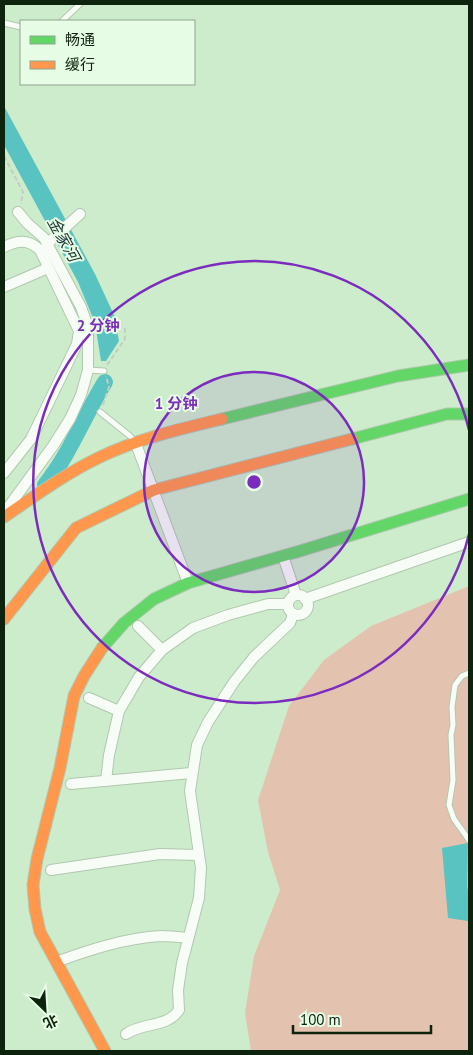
<svg xmlns="http://www.w3.org/2000/svg" width="473" height="1055" font-family="'PT Sans','Noto Sans SC',sans-serif">
<style>
.green{fill:#e4c2b0}
.water{fill:#59c3c1}
.lines{fill:none;stroke-linecap:round;stroke-linejoin:round}
.river{stroke:#59c3c1;stroke-width:16}
.lane-casing{stroke:#b1c8af;stroke-width:7}
.street-casing{stroke:#b1c8af;stroke-width:12}
.fast-casing{stroke:#b1c8af;stroke-width:13}
.slow-casing{stroke:#b1c8af;stroke-width:13}
.path{stroke:#c5cec5;stroke-width:2;stroke-dasharray:5 2.5;stroke-linecap:butt}
.lane{stroke:#f8fcf7;stroke-width:5}
.street{stroke:#f8fcf7;stroke-width:10}
.fast{stroke:#63d668;stroke-width:11}
.slow{stroke:#ff974d;stroke-width:11}
.ring{fill:none;stroke:#7b2cbf;stroke-width:2.5}
.labels{text-anchor:middle;dominant-baseline:central;stroke-width:4;stroke-linejoin:round;paint-order:stroke}
.water-label{font-size:16px;font-style:italic;fill:#1e3436;stroke:#e6fce5}
.centre{fill:#7b2cbf;stroke:#e6fce5;stroke-width:2.5}
.ring-label{font-size:15px;text-anchor:middle;font-weight:bold;fill:#7b2cbf;stroke:#e6fce5;stroke-width:4;stroke-linejoin:round;paint-order:stroke}
</style>
<rect width="100%" height="100%" fill="#cdeccb"/>
<polygon class="green" points="469,586 469,1051 251,1051 245,1013 254,956 280,890 268,852 258,800 289,706 324,660 371,626"/>
<g class="water">
<polygon points="4,106 95,274 114,315 119,341 106,361 101,361 95,323 78,282 4,145"/>
<polygon points="468,843 467,888 469,890 468,921 448,918 442,848"/>
</g>
<g class="lines">
<path class="river" d="M45,485C70,454 84,416 105,382"/>
<defs>
<g id="lane">
<polyline points="62,21 80,4"/>
<polyline points="4,23 21,27"/>
<polyline points="88,370 104,371"/>
<polyline points="100,412 130,436 135,442"/>
<polyline points="469,673 462,676 455,685 452,707 453,725 451,735 453,780 449,805 454,819 469,840"/>
</g>
<g id="street">
<polyline points="47,244 80,214"/>
<path d="M4,247C18,240 28,239 40,250L79,331L77,344L31,439L4,473"/>
<polyline points="4,287 48,268"/>
<polyline points="136,444 188,583"/>
<polyline points="4,513 53,446 70,419 81,395 88,370 88,330 86,321 81,307 44,238 27,223 18,212"/>
<polyline points="283,556 296,595"/>
<circle cx="298" cy="605" r="10"/>
<polyline points="305,599 469,542"/>
<polyline points="138,626 162,650"/>
<polyline points="89,698 119,711"/>
<polyline points="106,781 109,755 119,711 139,677 162,650 193,628 228,615 268,604 288,604"/>
<polyline points="71,784 191,773"/>
<polyline points="51,870 160,854 199,855"/>
<path d="M56,962C89,950 125,938 161,936C170,936 179,937 188,938"/>
<path d="M126,1034C143,1022 167,1028 179,1010L178,990L182,963L199,898L201,868L190,791L197,745L208,722L234,682L254,657L290,623L293,614"/>
</g>
<g id="fast">
<polyline points="222,419 398,376 469,365"/>
<polyline points="352,439 447,414 469,414"/>
<polyline points="102,648 124,623 154,599 188,583 300,551 469,499"/>
</g>
<g id="slow">
<path d="M4,517C35,496 65,474 98,458C137,439 180,429 222,419"/>
<polyline points="4,619 76,528 154,490 352,439"/>
<polyline points="102,648 84,676 74,696 60,768 37,859 33,885 35,909 40,932 105,1051"/>
</g>
</defs>
<use href="#lane" class="lane-casing"/>
<use href="#street" class="street-casing"/>
<use href="#fast" class="fast-casing"/>
<use href="#slow" class="slow-casing"/>
<g class="path">
<polyline points="4,156 23,192 21,204"/>
<polyline points="107,365 125,339 125,328"/>
<polyline points="103,405 109,387 106,376"/>
</g>
<use href="#lane" class="lane"/>
<use href="#street" class="street"/>
<use href="#fast" class="fast"/>
<use href="#slow" class="slow"/>
</g>
<circle cx="254" cy="482" r="110" fill="#7b2cbf" fill-opacity=".12"/>
<g class="ring">
<circle cx="254" cy="482" r="110"/>
<path d="M469 534A221 221 0 1 1 469 430"/>
</g>
<g class="labels">
<g class="water-label">
<text transform="translate(64 239) rotate(61)">金家河</text>
</g>
</g>
<circle cx="254" cy="482" r="8" class="centre"/>
<g class="ring-label">
<text x="98" y="331">2 分钟</text>
<text x="176" y="409">1 分钟</text>
</g>
<rect width="473" height="1055" fill="none" stroke="#0d230d" stroke-width="10"/>
<rect x="20" y="20" width="175" height="65" fill="#e6fce5" stroke="#8fa58f"/>
<rect x="30" y="36" width="25" height="8" fill="#63d668" stroke="#8fa58f"/>
<text x="65" y="45" font-size="15" fill="#0d230d">畅通</text>
<rect x="30" y="61" width="25" height="8" fill="#ff974d" stroke="#8fa58f"/>
<text x="65" y="70" font-size="15" fill="#0d230d">缓行</text>
<g transform="translate(45 1010) rotate(155)" stroke="#e6fce5" stroke-width="4" paint-order="stroke">
<path d="M0-4L9 19L0 12L-9 19Z" fill="#0d230d"/>
<text y="-8" font-size="14" font-weight="bold" text-anchor="middle" fill="#0d230d">北</text>
</g>
<path d="M293 1025v8h138v-8" fill="none" stroke="#0d230d" stroke-width="2.5"/>
<text x="300" y="1025" font-size="15" fill="#0d230d" stroke="#e6fce5" stroke-width="4" paint-order="stroke">100 m</text>
</svg>
